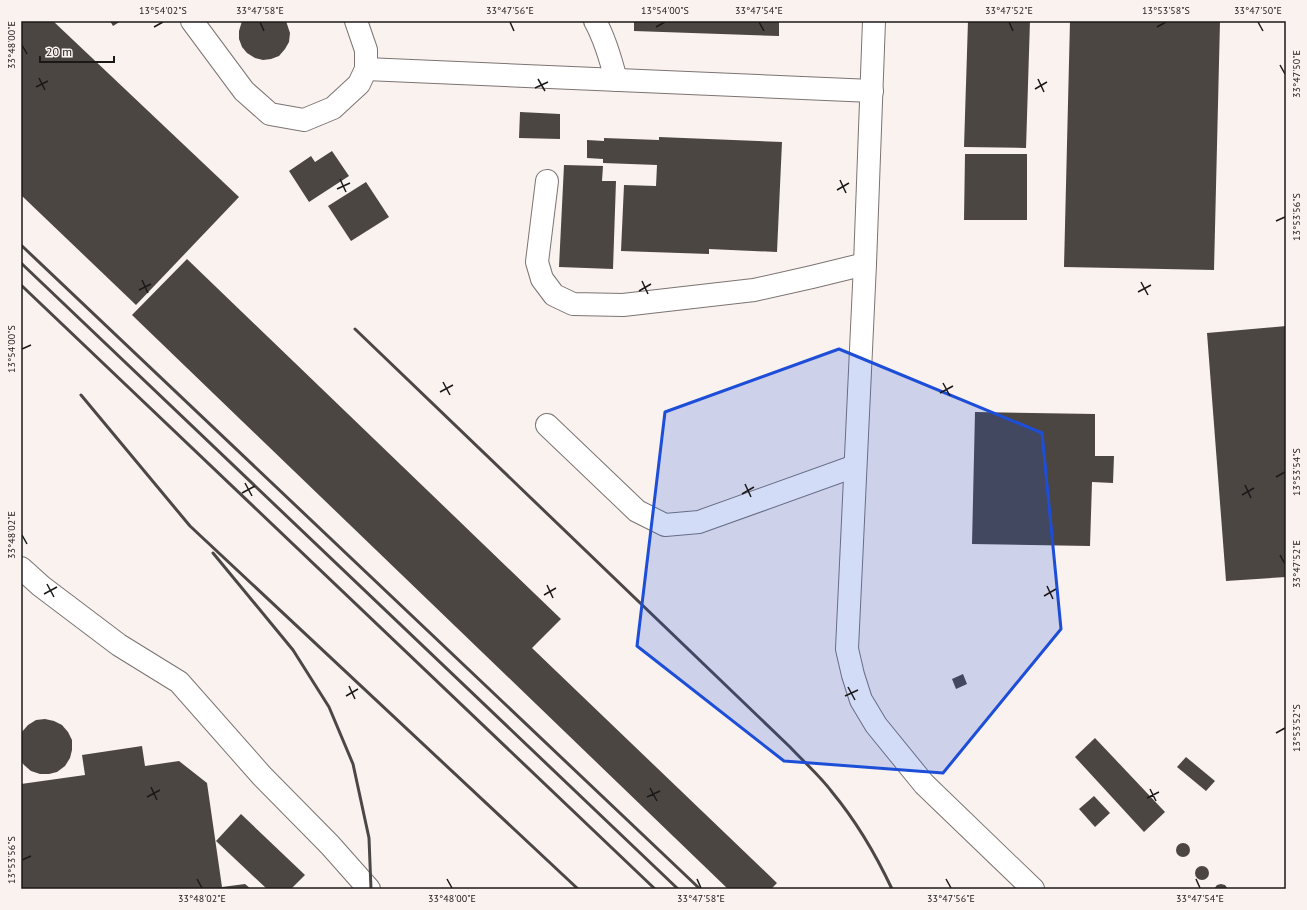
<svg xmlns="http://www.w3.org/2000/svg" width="1307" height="910" font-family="'PT Sans',sans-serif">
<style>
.building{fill:#4c4642}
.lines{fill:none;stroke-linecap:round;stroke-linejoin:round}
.minor-casing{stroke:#7b7472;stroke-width:24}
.minor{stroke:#fff;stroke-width:22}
.rail{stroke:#4b4746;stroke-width:3}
.marked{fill:#1d4ed8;fill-opacity:0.2;stroke:#1d4ed8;stroke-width:3;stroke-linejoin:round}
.ticks{fill:none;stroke:#1b1818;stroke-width:1.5}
.neatline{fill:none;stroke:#1b1818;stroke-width:1.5}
.ticks-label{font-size:10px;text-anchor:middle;fill:#1b1818}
</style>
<rect width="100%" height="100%" fill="#faf2ef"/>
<g class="building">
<polygon points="21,21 53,21 239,197 136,305 21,195"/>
<polygon points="110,21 121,21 113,26"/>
<polygon points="242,21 286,21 290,33 289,42 285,49 279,56 271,59 263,60 255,58 247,53 242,47 239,39 239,31"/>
<polygon points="634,21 779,21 779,36 634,31"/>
<polygon points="968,21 1030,21 1026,148 964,147"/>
<polygon points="1070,21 1220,21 1214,270 1064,267"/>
<polygon points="520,112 560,114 560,139 519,138"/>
<polygon points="659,137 782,142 777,252 709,249 709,254 621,251 624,185 656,186 657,165 603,163 603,159 587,158 587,140 604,141 604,138 659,140"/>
<polygon points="332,151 349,176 309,202 289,171 311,156 315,162"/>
<polygon points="965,154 1027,154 1027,220 964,220"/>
<polygon points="564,165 603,166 602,181 616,181 613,269 559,267"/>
<polygon points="366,182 389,217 351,241 328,206"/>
<polygon points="187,259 561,619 532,648 777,883 771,889 728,889 132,315"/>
<polygon points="1286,326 1286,577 1226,581 1207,333"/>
<polygon points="975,412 1095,414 1095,456 1114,456 1113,483 1092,482 1090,546 972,544"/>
<polygon points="963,674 967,684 956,689 952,679"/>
<polygon points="45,719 54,721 62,725 68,732 72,740 72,750 70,758 65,766 57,772 49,774 40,774 31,771 24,765 21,761 21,733 28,725 36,720"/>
<polygon points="1095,738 1165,812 1144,832 1075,757"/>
<polygon points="142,746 145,766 179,761 207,783 222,887 245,884 251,889 21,889 21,784 85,775 82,755"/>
<polygon points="1186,757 1215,781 1206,791 1177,767"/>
<polygon points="1094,796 1110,813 1095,827 1079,809"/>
<polygon points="241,814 305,875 291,889 267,889 216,841"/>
<circle cx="1183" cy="850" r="7"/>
<circle cx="1202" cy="873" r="7"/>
<polygon points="1221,884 1225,885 1228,889 1214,889 1217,885"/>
</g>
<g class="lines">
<defs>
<g id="minor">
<polyline points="192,21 244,91 270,114 304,120 333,108 359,84 366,69 366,50 356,21"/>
<path d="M595,21C605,39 611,60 616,80"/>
<polyline points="874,21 865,264 847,649 853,675 861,700 876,725 924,784 1033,889"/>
<polyline points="366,69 872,91"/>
<polyline points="547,181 537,262 542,279 554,295 573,304 623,305 754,290 812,277 865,264"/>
<polyline points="547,425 637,511 665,525 699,522 855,466"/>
<polyline points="21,568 41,586 119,645 179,682 262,776 330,845 369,889"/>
</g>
</defs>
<use href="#minor" class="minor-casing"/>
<use href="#minor" class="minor"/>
<g class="rail">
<polyline points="21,245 700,889"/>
<polyline points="21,263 678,889"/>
<polyline points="21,285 655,889"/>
<path d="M355,329L790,747C804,762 820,776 832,792C856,821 876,855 892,889"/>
<polyline points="81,395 190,526 578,889"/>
<polyline points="213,553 293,650 329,707 353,764 369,838 371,889"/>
</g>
</g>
<path class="marked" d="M839,349L1042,433L1061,629L943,773L784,761L637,646L665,412Z"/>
<path class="ticks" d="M260,22L264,31M510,22L514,31M759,22L764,31M1009,22L1013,31M1258,22L1263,31M154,27L163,22M656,27L665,22M1157,27L1166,22M22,45L27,54M1280,65L1285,74M39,78L45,90M538,79L545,91M1038,79L1044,92M36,87L48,81M535,88L548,82M1035,89L1047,82M340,179L346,192M840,180L846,193M337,189L350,183M837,190L849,183M1276,221L1285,217M142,280L148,293M642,281L648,294M1141,282L1148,295M139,290L151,284M639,291L651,284M1138,292L1151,285M22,349L31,345M443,382L450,395M943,383L950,396M440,392L453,385M940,393L953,386M1276,477L1285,472M245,483L252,496M745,484L751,497M1245,485L1251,498M242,493L255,486M742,494L754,487M1242,495L1254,488M22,535L27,544M1280,555L1285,564M47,584L54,597M547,585L553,598M1047,586L1053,599M44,594L57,587M544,595L556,588M1044,596L1056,589M349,686L355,699M848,687L855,700M346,696L358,689M845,696L858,690M1276,733L1285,728M151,787L157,800M650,788L657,801M1150,789L1156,801M147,797L160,790M647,797L660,791M1147,798L1159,792M22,860L31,856M197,879L202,888M447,879L452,888M697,879L701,888M946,879L951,888M1196,879L1200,888"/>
<rect width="1307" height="910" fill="none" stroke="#faf2ef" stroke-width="44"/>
<path d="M40 56v6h74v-6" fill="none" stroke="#1b1818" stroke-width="2"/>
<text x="46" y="56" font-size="12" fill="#1b1818" stroke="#faf2ef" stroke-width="3" paint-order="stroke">20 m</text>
<rect x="22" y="22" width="1263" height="866" class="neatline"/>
<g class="ticks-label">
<text x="163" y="14">13°54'02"S</text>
<text x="260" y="14">33°47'58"E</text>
<text x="510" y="14">33°47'56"E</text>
<text x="665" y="14">13°54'00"S</text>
<text x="759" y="14">33°47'54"E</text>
<text x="1009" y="14">33°47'52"E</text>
<text x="1166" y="14">13°53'58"S</text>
<text x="1258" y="14">33°47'50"E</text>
<text transform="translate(11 45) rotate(-90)" y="4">33°48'00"E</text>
<text transform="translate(1296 74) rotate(-90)" y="4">33°47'50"E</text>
<text transform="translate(1296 217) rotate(-90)" y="4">13°53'56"S</text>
<text transform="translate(11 349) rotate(-90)" y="4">13°54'00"S</text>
<text transform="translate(1296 472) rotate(-90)" y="4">13°53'54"S</text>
<text transform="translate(11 535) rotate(-90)" y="4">33°48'02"E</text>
<text transform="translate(1296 564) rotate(-90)" y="4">33°47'52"E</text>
<text transform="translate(1296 728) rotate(-90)" y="4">13°53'52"S</text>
<text transform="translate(11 860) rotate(-90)" y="4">13°53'56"S</text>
<text x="202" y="902">33°48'02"E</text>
<text x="452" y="902">33°48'00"E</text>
<text x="701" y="902">33°47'58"E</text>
<text x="951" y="902">33°47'56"E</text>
<text x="1200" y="902">33°47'54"E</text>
</g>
</svg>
